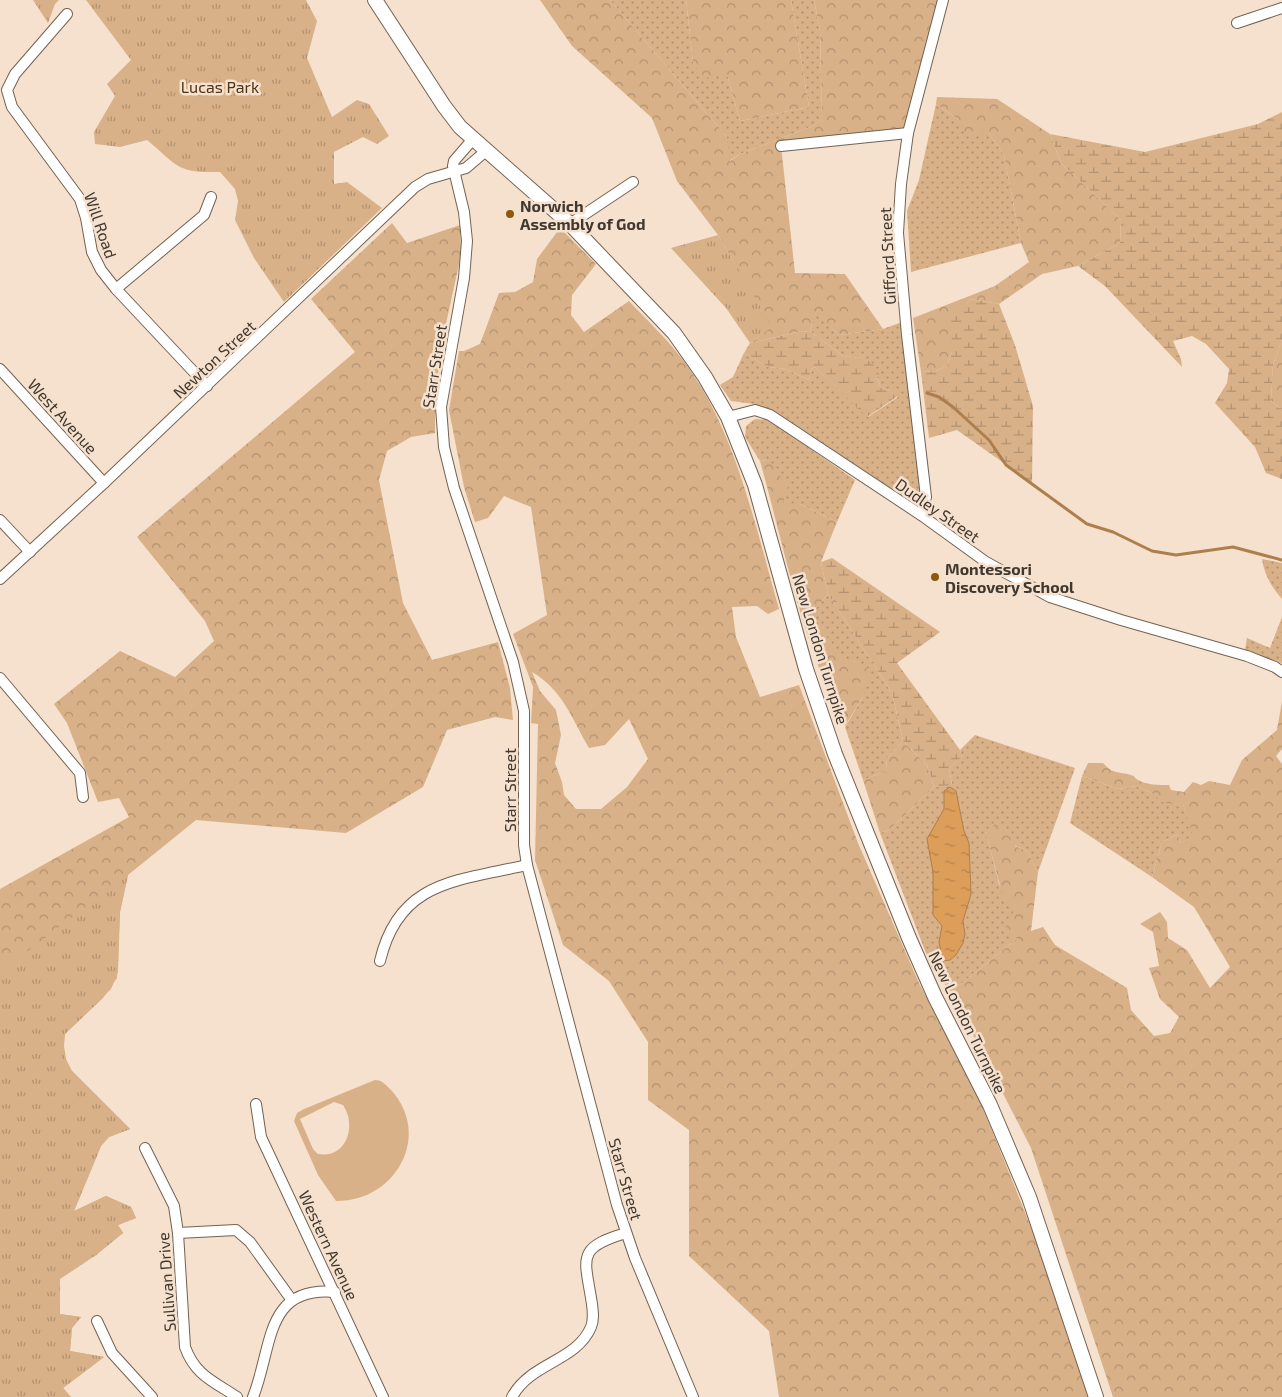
<svg xmlns="http://www.w3.org/2000/svg" width="1282" height="1397" font-family="'Exo 2',sans-serif">
<style>
.grass{fill:url(#grass-dots)}
.forest{fill:url(#forest-crowns);fill-rule:evenodd}
.wetland{fill:url(#wetland-marsh)}
.park{fill:url(#park-tufts)}
.pitch{fill:#d9b188;fill-rule:evenodd}
.water{fill:url(#water-ripples);stroke:#ae7f4d}
.lines{fill:none;stroke-linecap:round;stroke-linejoin:round}
.stream{stroke:#ae7f4d;stroke-width:3}
.minor-casing{stroke:#736251;stroke-width:12}
.major-casing{stroke:#736251;stroke-width:16}
.minor{stroke:#fff;stroke-width:10}
.major{stroke:#fff;stroke-width:14}
.poi-dot{fill:#8e570c;stroke:#f5e1cd;stroke-width:2}
.labels{text-anchor:middle;dominant-baseline:central;stroke-width:5;stroke-linejoin:round;paint-order:stroke}
.park-label{font-size:16px;fill:#4d3315;stroke:#f5e1cd}
.poi-label{font-size:16px;font-weight:bold;fill:#403830;stroke:#f5e1cd;text-anchor:start}
.street-label{font-size:16px;fill:#403830;stroke:#f5e1cd}
</style>
<defs>
<pattern id="grass-dots" width="8" height="8" patternUnits="userSpaceOnUse" patternTransform="scale(1.25)"><rect width="8" height="8" fill="#d9b188"/><path d="M2 2h.1M6 6h.1" fill="none" stroke="#b19170" stroke-width="1.8" stroke-linecap="round"/></pattern>
<pattern id="forest-crowns" width="20" height="18" patternUnits="userSpaceOnUse" patternTransform="scale(1.25)"><rect width="20" height="18" fill="#d9b188"/><path d="M2 6a3 3 0 1 1 6 0M12 15a3 3 0 1 1 6 0" fill="none" stroke="#b19170"/></pattern>
<pattern id="wetland-marsh" width="20" height="14" patternUnits="userSpaceOnUse" patternTransform="scale(1.25)"><rect width="20" height="14" fill="#d9b188"/><path d="M1 5h8M5 5V1M11 12h8M15 12V8" fill="none" stroke="#b19170"/></pattern>
<pattern id="park-tufts" width="24" height="20" patternUnits="userSpaceOnUse" patternTransform="scale(1.25)"><rect width="24" height="20" fill="#d9b188"/><path d="M3 7l-1-3M5 7V3M7 7l1-3M15 17l-1-3M17 17v-4M19 17l1-3" fill="none" stroke="#b19170"/></pattern>
<pattern id="water-ripples" width="26" height="14" patternUnits="userSpaceOnUse" patternTransform="scale(1.25)"><rect width="26" height="14" fill="#dd9e59"/><path d="M2 4q2-2 4 0t4 0M15 11q2-2 4 0t4 0" fill="none" stroke="#b5824a"/></pattern>
</defs>
<rect width="100%" height="100%" fill="#f5e1cd"/>
<g class="grass">
<polygon points="610,0 686,0 693,63 727,74 740,121 809,107 791,0 814,0 820,30 822,119 813,126 740,154 729,161 727,137"/>
<polygon points="936,104 959,120 989,133 1004,155 1021,243 911,272 907,211 919,180"/>
<polygon points="816,312 839,335 883,329 902,322 920,492 917,497 904,500 769,410 754,404 731,401 720,385 733,377 744,353 768,367 786,369 809,380 811,369 815,367 868,417 898,397 892,386 888,390 881,388 877,377 863,358 843,356 810,331"/>
<polygon points="755,419 769,420 855,480 837,522 800,504 783,504 768,460 760,461 745,437 746,426"/>
<path d="M1262,559L1282,563V599C1272,588 1264,574 1262,559Z"/>
<path d="M828,594L892,693L903,741L887,758L886,771L863,780L845,727L864,695L857,662L842,661C834,643 820,630 812,613Z"/>
<polygon points="1282,617 1282,663 1245,650 1247,638 1270,648"/>
<polygon points="975,735 1075,768 1038,872 1027,851 986,832 999,884 1015,909 1018,938 951,992 932,969 880,833 889,830 934,787 952,784 949,768 962,757 960,750"/>
<polygon points="1082,776 1118,789 1136,786 1152,793 1164,802 1183,804 1194,836 1180,843 1178,834 1162,842 1152,877 1070,823"/>
</g>
<g class="forest">
<polygon points="540,0 610,0 727,137 730,161 740,154 813,126 822,119 820,30 814,0 937,0 938,6 901,139 781,146 795,273 845,274 883,329 839,335 816,313 810,331 798,332 750,343 771,327 718,235 677,181 652,118 572,46"/>
<polygon points="686,0 791,0 809,107 740,121 727,74 705,78 693,63"/>
<polygon points="937,97 997,99 1050,134 1061,163 1121,220 1120,243 1078,266 1042,274 999,304 971,299 952,317 952,352 947,366 936,371 921,372 913,318 995,286 1029,262 1021,243 1004,155 989,133 966,135 959,120 936,104"/>
<polygon points="392,223 407,243 460,225 461,255 444,333 435,395 435,433 411,437 387,451 379,480 403,603 432,660 498,642 510,688 513,720 495,717 447,730 423,787 346,833 196,820 128,875 120,912 118,972 111,989 65,1034 64,1046 66,1059 72,1071 130,1129 109,1137 101,1146 74,1211 106,1196 131,1207 136,1218 118,1225 123,1233 96,1255 60,1279 60,1314 81,1317 72,1328 70,1351 104,1357 63,1388 71,1397 0,1397 0,889 129,817 119,798 98,802 67,723 54,704 120,651 175,677 214,641 205,621 137,537 355,352 311,299"/>
<path d="M560,228L596,264L572,295L571,315L584,332L629,301C647,320 667,339 683,360C736,430 755,526 779,609L768,614L757,606L732,607L736,637L760,697L799,685L858,843L919,983L977,1093L1043,1257L1088,1397H779L769,1331L689,1256V1130L648,1100V1042L609,981L563,945L535,860L538,724L531,723L533,687L513,634L547,615L531,507L504,496L488,518L475,522L464,487L449,410L459,351H464L480,344L499,293L515,292L533,282L537,259ZM532,672C563,690 572,719 589,748L605,745L629,719L648,759L627,787L601,809H576L564,795L562,782L555,763L561,735L556,710L540,691Z"/>
<polygon points="1282,340 1282,410 1271,401 1273,365"/>
<path d="M768,460L788,486L783,503L800,504L837,522L821,562L828,594L812,613C821,630 834,643 842,660L857,662L871,672L864,695L845,726C802,644 785,550 760,461Z"/>
<path d="M1282,701V749L1276,756L1282,764V1397H1113L1031,1148L951,992L1018,938L1004,930L1015,909L1003,897L986,833L995,824L1015,837V846L1027,851L1038,872L1031,931L1043,927L1055,945L1127,988L1131,1010L1154,1036L1170,1033L1179,1017L1160,999L1149,968L1159,966L1153,932L1140,924L1160,912L1167,922L1168,938L1187,950L1210,988L1230,967L1194,907L1152,877L1162,842L1178,834L1180,843L1193,836L1183,804L1164,803L1152,793L1136,786L1118,789L1082,776L1088,763H1103C1114,775 1117,771 1131,775C1137,777 1133,777 1138,780C1147,785 1158,785 1169,785L1171,790L1184,792L1193,782L1201,785L1209,781L1230,785L1242,760L1277,730Z"/>
<polygon points="903,741 927,765 934,787 889,830 880,833 863,780 886,771 887,758"/>
</g>
<g class="wetland">
<polygon points="1282,112 1282,340 1273,365 1271,401 1282,410 1282,479 1266,473 1255,447 1215,403 1227,383 1229,369 1206,344 1192,336 1173,341 1181,359 1182,367 1105,286 1078,266 1120,243 1121,220 1061,163 1050,134 1145,152 1258,124"/>
<polygon points="971,299 999,304 1015,345 1033,406 1032,483 957,430 929,438 921,372 936,371 947,366 952,352 951,317"/>
<polygon points="810,331 843,356 863,358 874,364 874,368 880,375 877,378 881,388 888,390 892,385 898,396 867,417 815,367 811,369 809,380 786,369 768,367 744,353 750,343 798,332"/>
<polygon points="832,558 940,632 897,663 960,750 962,757 949,768 952,785 934,787 927,765 903,741 892,693 828,594 821,562"/>
</g>
<g class="park">
<polygon points="33,0 59,0 55,4 48,23"/>
<path d="M86,0H306L317,21L307,58L332,117L357,100L369,104L389,136L377,144L363,137L334,152V184L347,182L382,208L284,302L254,258L235,220L238,201L235,189L220,172C177,173 179,167 147,140L120,147L95,144L94,132L115,96L107,84L131,60Z"/>
<polygon points="718,235 772,327 750,343 726,308 671,248"/>
<path d="M128,875L120,912L117,978L103,998L65,1034C62,1047 64,1060 72,1071L130,1129L109,1137L101,1146L74,1211L106,1196L131,1207L136,1218L118,1225L123,1233L96,1255L59,1279L60,1314L81,1317L72,1328L70,1351L104,1357L63,1388L71,1397H0V972Z"/>
</g>
<path class="pitch" d="M375,1080C382,1080 386,1085 391,1090C433,1136 395,1202 336,1201L318,1175L294,1121L297,1113L304,1109ZM334,1102L343,1105C357,1125 347,1159 318,1154L313,1149L300,1119Z"/>
<polygon class="water" points="950,787 956,791 964,831 969,843 971,894 963,921 965,934 963,943 956,955 950,960 943,961 939,942 942,926 933,915 933,872 927,839 944,809 944,791"/>
<g class="lines">
<polyline class="stream" points="927,393 939,397 953,407 989,440 1006,465 1087,524 1113,532 1152,551 1176,555 1233,547 1282,560"/>
<defs>
<g id="minor">
<polyline points="67,14 15,74 7,90 12,107 80,199 86,218 92,252 101,270 116,289 207,386"/>
<polyline points="1237,23 1282,8"/>
<polyline points="473,139 454,161 453,166 464,212 467,241 464,278 441,407 444,447 454,488 513,662 524,711 524,845 527,865 617,1205 635,1258 693,1397"/>
<polyline points="781,146 908,133"/>
<polyline points="570,224 633,182"/>
<polyline points="116,289 204,215 211,197"/>
<polyline points="0,369 104,483"/>
<polyline points="728,417 755,410 770,415 921,515 986,562 1050,597 1121,620 1247,656 1275,667 1282,672"/>
<polyline points="921,515 926,497 907,335 898,233 901,184 908,133 943,0"/>
<polyline points="0,520 30,552"/>
<polyline points="0,579 104,483 415,187 428,179 466,168 486,151"/>
<polyline points="0,678 80,773 83,797"/>
<path d="M380,961C399,880 458,881 527,865"/>
<polyline points="256,1104 261,1137 383,1397"/>
<path d="M145,1148L174,1206L178,1233L185,1347C195,1375 213,1381 237,1397"/>
<polyline points="178,1233 236,1230 250,1242 291,1299"/>
<polyline points="97,1321 112,1353 152,1397"/>
<path d="M253,1397C273,1347 264,1286 335,1292"/>
<path d="M512,1397C531,1362 576,1362 591,1327C594,1320 593,1312 592,1304C585,1258 575,1248 626,1233"/>
</g>
<polyline id="major" points="375,0 444,106 460,127 570,224 674,333 705,377 728,417 755,485 806,669 835,754 909,938 935,997 990,1105 1029,1197 1096,1397"/>
</defs>
<use href="#minor" class="minor-casing"/>
<use href="#major" class="major-casing"/>
<use href="#minor" class="minor"/>
<use href="#major" class="major"/>
</g>
<g class="poi-dot">
<circle cx="510" cy="214" r="5"/>
<circle cx="935" cy="577" r="5"/>
</g>
<g class="labels">
<g class="park-label">
<text x="220" y="86">Lucas Park</text>
</g>
<g class="poi-label">
<text x="520" y="205">Norwich<tspan x="520" dy="18">Assembly of God</tspan></text>
<text x="945" y="568">Montessori<tspan x="945" dy="18">Discovery School</tspan></text>
</g>
<g class="street-label">
<text transform="translate(101 225) rotate(71)">Will Road</text>
<text transform="translate(887 256) rotate(-93)">Gifford Street</text>
<text transform="translate(214 359) rotate(-43)">Newton Street</text>
<text transform="translate(434 366) rotate(-81)">Starr Street</text>
<text transform="translate(63 416) rotate(48)">West Avenue</text>
<text transform="translate(938 510) rotate(35)">Dudley Street</text>
<text transform="translate(821 649) rotate(73)">New London Turnpike</text>
<text transform="translate(509 790) rotate(-90)">Starr Street</text>
<text transform="translate(968 1022) rotate(64)">New London Turnpike</text>
<text transform="translate(626 1179) rotate(74)">Starr Street</text>
<text transform="translate(329 1245) rotate(65)">Western Avenue</text>
<text transform="translate(166 1282) rotate(-94)">Sullivan Drive</text>
</g>
</g>
</svg>
